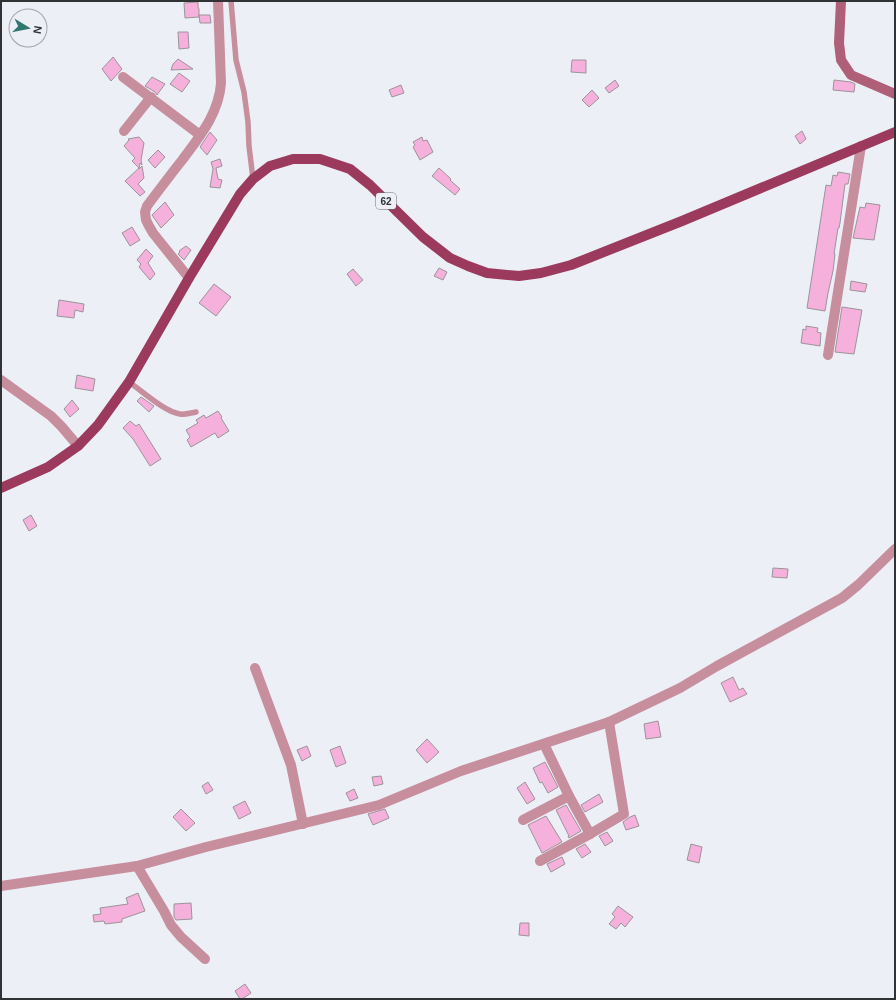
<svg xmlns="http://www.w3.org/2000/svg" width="896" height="1000" font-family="Arial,sans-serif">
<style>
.building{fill:#f5b0dc;stroke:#9b9498}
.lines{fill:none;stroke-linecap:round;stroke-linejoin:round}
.lane{stroke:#c78f9e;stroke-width:5.5}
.street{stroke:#c78f9e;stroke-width:10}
.secondary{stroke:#af5f77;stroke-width:10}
.primary{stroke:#9b3a5c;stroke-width:10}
.labels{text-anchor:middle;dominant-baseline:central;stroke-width:3;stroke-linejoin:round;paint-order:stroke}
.shield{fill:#edeff7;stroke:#696b6f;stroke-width:1}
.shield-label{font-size:10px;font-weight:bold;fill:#313235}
</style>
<rect width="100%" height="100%" fill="#edeff7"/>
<g class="building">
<polygon points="198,2 198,7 199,9 199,17 185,18 184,3"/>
<polygon points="199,15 210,15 211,23 200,23"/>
<polygon points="178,32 188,32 189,48 179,49"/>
<polygon points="113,57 122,69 111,81 102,69"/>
<polygon points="178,59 193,69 171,70 173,64"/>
<polygon points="572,60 586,60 586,73 571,72"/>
<polygon points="179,73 190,81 182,92 170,84"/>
<polygon points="152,77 165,84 157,95 155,92 145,86"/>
<polygon points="615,80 619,86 609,93 605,88"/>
<polygon points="834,80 851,82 855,84 854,92 833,90"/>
<polygon points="401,85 404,93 392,97 389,90"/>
<polygon points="592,90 599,98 589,107 582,100"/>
<polygon points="802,131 806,139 800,144 795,136"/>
<polygon points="210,132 217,140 207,155 200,147"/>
<polygon points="139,137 144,143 141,160 142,165 140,163 139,169 142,166 144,178 138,184 145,192 140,196 125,181 139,168 132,161 135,158 124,146 129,140 128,139"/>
<polygon points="422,137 423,141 427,140 433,152 420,160 413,147 415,145 413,142"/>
<polygon points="158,150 165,157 155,168 148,160"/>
<polygon points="220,159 222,166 216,168 218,179 222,180 220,188 210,187 213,169 211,162"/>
<polygon points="439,168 451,179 450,180 460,189 455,195 432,176"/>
<polygon points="838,172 850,174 848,184 845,184 840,223 839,228 838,228 834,254 835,254 833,271 828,293 825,311 807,308 826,185 831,186 833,175 837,176"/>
<polygon points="165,202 174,215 161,228 152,215"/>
<polygon points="866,203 880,205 874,240 853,238 860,207 865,208"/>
<polygon points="132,227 140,240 130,246 122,233"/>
<polygon points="186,246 191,250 184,260 178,254 180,252 179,251"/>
<polygon points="146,249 153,256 148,263 155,274 150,280 139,267 141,264 137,260"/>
<polygon points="439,268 447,272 443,280 434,276"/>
<polygon points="353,269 363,280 356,286 347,274"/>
<polygon points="851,281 867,284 865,292 850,290"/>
<polygon points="214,284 231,297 216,316 199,303"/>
<polygon points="59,300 84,304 83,312 75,310 74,318 57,316"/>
<polygon points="842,307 862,310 854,354 835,352"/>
<polygon points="806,326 818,328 817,332 821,333 820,346 801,343 803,329 806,330"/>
<polygon points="77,375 95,379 93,391 75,388"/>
<polygon points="141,397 154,406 149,412 137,401"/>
<polygon points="72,400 79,409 70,417 64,409"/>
<polygon points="218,411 222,417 221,418 229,431 218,438 215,433 191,447 187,440 190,437 186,430 198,423 196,420 204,415 206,418"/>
<polygon points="130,421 136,426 139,424 161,459 150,466 133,439 123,428"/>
<polygon points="31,515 37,526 29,531 23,520"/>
<polygon points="773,568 788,569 787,578 772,577"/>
<polygon points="733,677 739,690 743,688 747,694 730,702 721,683"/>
<polygon points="658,721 661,737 646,739 644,724"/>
<polygon points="427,739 439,752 427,763 416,750"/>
<polygon points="307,746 311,756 302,761 297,750"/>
<polygon points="340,746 346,763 336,767 330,750"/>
<polygon points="545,762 558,787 548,793 542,782 540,783 533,768"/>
<polygon points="381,776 383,784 374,786 372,777"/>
<polygon points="208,782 213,790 206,794 202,786"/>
<polygon points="525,782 535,799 527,804 517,788"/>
<polygon points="354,789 358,798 350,801 346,793"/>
<polygon points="599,794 603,802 585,812 581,805"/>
<polygon points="245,801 251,813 239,819 233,807"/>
<polygon points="566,805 581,831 569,838 568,836 569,836 556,810"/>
<polygon points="181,809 195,823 186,831 173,817"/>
<polygon points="385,809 389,818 373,825 368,814"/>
<polygon points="635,815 639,826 626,830 623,822 630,817"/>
<polygon points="546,816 562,842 542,853 528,825"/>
<polygon points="607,832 613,841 605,846 599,836"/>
<polygon points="585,844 591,852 582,858 576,849"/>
<polygon points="691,844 702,847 699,863 687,860"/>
<polygon points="562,857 565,864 551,872 547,864"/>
<polygon points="138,893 145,911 122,919 122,922 105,924 104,921 94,922 93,915 101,914 100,908 128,904 126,898"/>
<polygon points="191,903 192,919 176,920 174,917 174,904"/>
<polygon points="618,906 633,917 625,927 621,923 616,929 609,924 615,917 612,914"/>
<polygon points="520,923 529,923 529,936 519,935"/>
<polygon points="245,984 251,993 242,999 240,999 235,991"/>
</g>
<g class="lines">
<g class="lane">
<polyline points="231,1 236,60 244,92 248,122 249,146 253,179"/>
<path d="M129,382C142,391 165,412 180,414C185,415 190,413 196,412"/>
</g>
<g class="street">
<polyline points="123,77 200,135"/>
<polyline points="124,131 151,97"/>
<path d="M189,278L153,233L149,226L146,220L145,212L147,206C159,190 171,174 183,159C200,136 219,113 221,83L218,1"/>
<polyline points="828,355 861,146"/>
<polyline points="1,380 51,416 62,427 78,446"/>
<polyline points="255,668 291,765 303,824"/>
<polyline points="544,744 569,796 590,834"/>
<polyline points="523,820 569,796"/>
<polyline points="540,861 590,834 624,814 609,722"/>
<polyline points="137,866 164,911 171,925 181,937 205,959"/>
<polyline points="1,886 137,866 206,847 379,805 461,771 609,722 680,688 717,666 842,598 858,585 895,549"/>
</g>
<polyline class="secondary" points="841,1 839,43 841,60 851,75 895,94"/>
<polyline class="primary" points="1,488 48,467 78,446 98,425 129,382 189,278 240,194 253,179 270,166 293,159 320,159 350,169 370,185 423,237 450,258 468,266 487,273 519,276 541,273 571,265 682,221 895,132"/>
</g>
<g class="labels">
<rect class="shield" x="376" y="193" width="20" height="16" rx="3"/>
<g class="shield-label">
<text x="386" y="201">62</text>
</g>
</g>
<rect width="896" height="1000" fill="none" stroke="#313235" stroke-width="4"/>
<g transform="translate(28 28) rotate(100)"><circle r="19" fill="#edeff7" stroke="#a2a3a9"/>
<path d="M0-3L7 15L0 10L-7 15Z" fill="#307770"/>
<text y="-6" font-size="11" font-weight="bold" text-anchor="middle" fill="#313235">N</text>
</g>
</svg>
